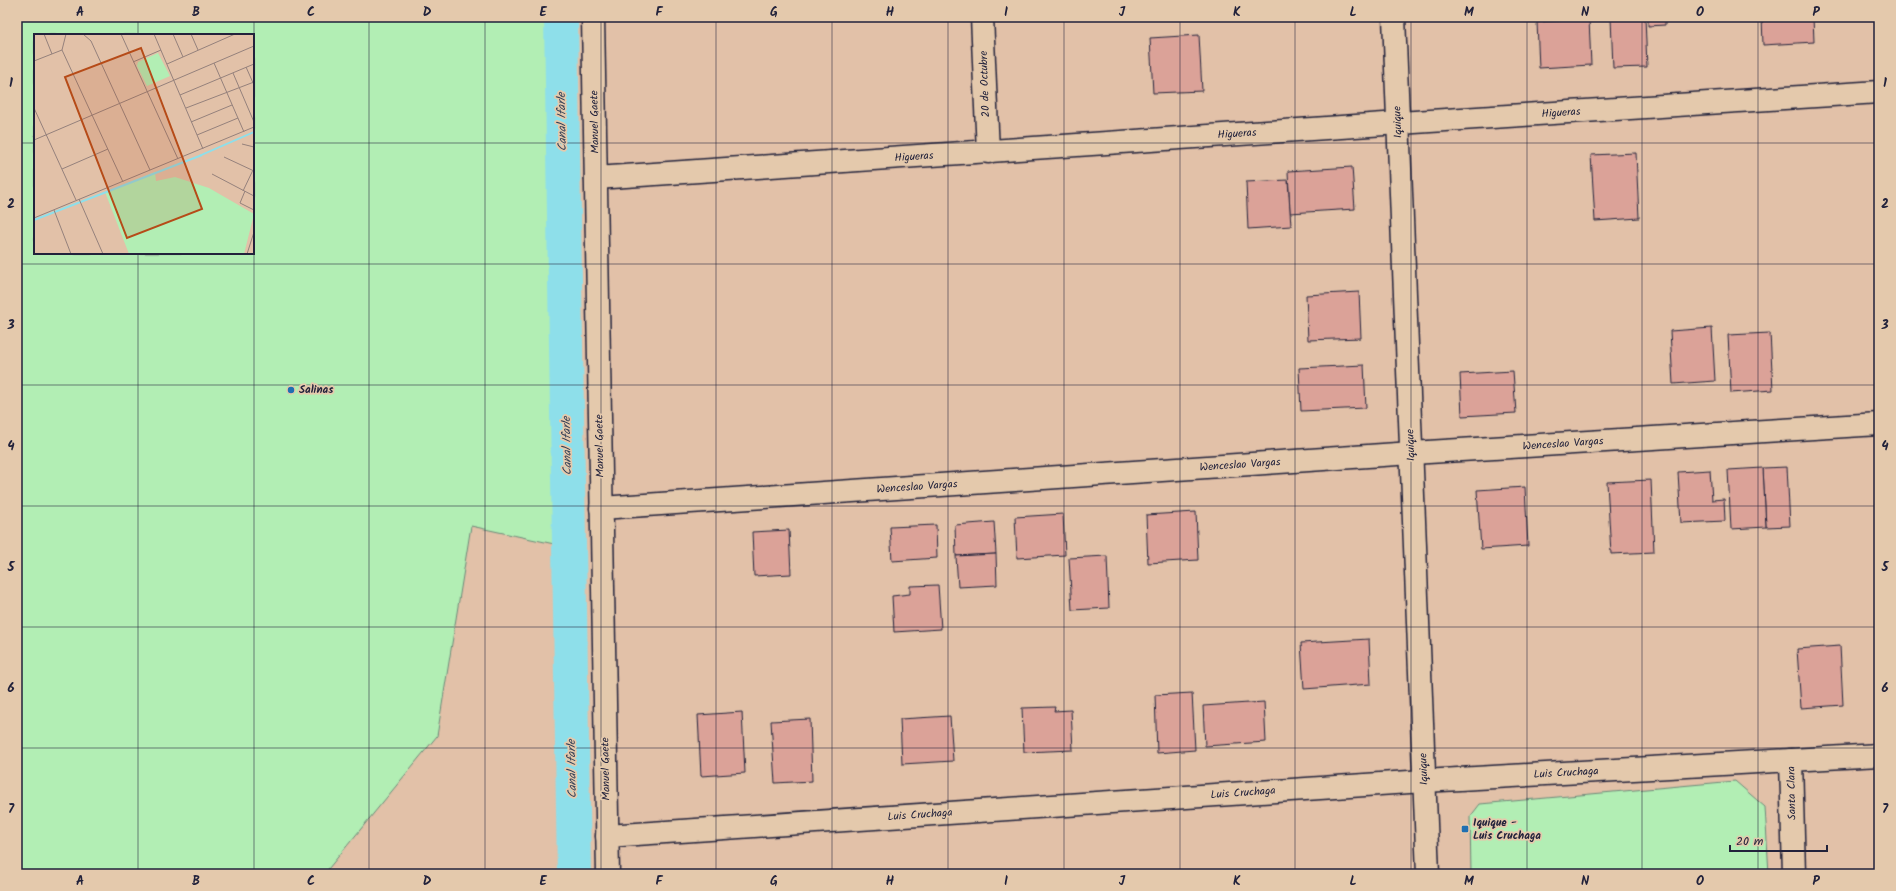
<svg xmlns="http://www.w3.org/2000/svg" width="1896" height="891" font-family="Kalam,sans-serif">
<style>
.green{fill:#b2eeb4;stroke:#6a8878;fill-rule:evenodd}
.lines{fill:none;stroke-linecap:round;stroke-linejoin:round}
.canal{stroke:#8edfea;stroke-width:34}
.building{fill:#dba298;stroke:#22223b}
.minor-casing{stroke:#22223b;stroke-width:25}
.minor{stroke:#e4c9ac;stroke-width:22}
.grid{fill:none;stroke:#22223b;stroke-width:1;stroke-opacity:0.55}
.poi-dot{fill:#1f6fb2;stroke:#e4c9ac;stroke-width:1.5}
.labels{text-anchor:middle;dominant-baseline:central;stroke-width:3.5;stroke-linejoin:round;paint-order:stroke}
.street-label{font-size:11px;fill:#22223b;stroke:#e4c9ac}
.poi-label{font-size:11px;font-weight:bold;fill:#22223b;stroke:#e4c9ac;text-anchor:start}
.water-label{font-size:12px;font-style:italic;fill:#323e55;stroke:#e4c9ac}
.inset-river{fill:none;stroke:#8edfea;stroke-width:2}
.inset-road{fill:none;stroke:#95817c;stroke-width:1}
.view{fill:#b64b18;fill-opacity:0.15;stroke:#b64b18;stroke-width:2}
.inset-edge{fill:none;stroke:#22223b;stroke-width:2}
.neatline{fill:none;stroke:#22223b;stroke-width:1.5}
.grid-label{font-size:13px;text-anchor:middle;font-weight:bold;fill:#22223b}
</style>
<rect width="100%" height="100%" fill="#e2c1a8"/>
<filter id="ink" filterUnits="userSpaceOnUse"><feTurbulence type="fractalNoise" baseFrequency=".025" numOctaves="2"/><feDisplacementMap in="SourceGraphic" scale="8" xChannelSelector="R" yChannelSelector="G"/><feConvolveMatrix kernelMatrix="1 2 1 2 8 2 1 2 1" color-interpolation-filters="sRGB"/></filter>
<g filter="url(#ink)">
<g class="green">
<path d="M17,17H555L568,547L471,526L437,736L324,874H17ZM35,35H253V253H35Z"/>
<polygon points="1735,781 1765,807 1769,874 1471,874 1470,817 1480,804"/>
</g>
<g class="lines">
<polyline class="canal" points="561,17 574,874"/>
</g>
<g class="building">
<polygon points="1645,17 1647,67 1613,68 1611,18"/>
<polygon points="1648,17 1665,17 1665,25 1648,26"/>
<polygon points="1762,17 1813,17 1814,42 1763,45"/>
<polygon points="1589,19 1591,65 1539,68 1537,22"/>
<polygon points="1199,35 1202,91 1153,93 1150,38"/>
<polygon points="1636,153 1639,218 1595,221 1591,155"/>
<polygon points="1352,167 1355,209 1290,213 1288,171"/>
<polygon points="1288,180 1291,226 1248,229 1246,182"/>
<polygon points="1359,292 1361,338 1308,340 1306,295"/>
<polygon points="1712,328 1715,381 1673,384 1670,331"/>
<polygon points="1770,333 1773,390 1731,393 1728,335"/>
<polygon points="1364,365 1366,408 1301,411 1299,368"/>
<polygon points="1513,371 1516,413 1462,416 1460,374"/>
<polygon points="1787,467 1790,526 1766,527 1763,468"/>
<polygon points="1763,468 1766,527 1731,529 1728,470"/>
<polygon points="1710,470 1712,500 1724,499 1725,521 1681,523 1678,472"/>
<polygon points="1651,480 1654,552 1611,554 1607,482"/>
<polygon points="1525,487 1528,546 1481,549 1477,490"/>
<polygon points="1196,512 1198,560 1148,563 1146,515"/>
<polygon points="1063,514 1065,555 1017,558 1015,517"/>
<polygon points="994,522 996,554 956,556 955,525"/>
<polygon points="936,525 937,558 892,561 890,527"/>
<polygon points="789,530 791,574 754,576 752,532"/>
<polygon points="996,554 997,585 958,587 956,556"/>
<polygon points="1107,556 1109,608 1072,610 1069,558"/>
<polygon points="938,585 941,629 894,632 892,596 910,594 910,586"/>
<polygon points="1369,639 1371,684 1304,689 1301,643"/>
<polygon points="1840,646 1843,705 1801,708 1797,649"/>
<polygon points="1192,693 1195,750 1157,753 1155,695"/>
<polygon points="1264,702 1266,742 1205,746 1203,706"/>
<polygon points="1055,707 1054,711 1071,710 1073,750 1024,752 1022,708"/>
<polygon points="742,712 745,773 701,776 698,715"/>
<polygon points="950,716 953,761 902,764 900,719"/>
<polygon points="810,719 812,781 775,783 771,721"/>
</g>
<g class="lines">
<defs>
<g id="minor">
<polyline points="593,17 608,874"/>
<polyline points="982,17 988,152"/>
<polyline points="1394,17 1428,874"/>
<polyline points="596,178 1399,123 1879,92"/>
<polyline points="601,508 1412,453 1879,424"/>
<polyline points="1791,760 1794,874"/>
<polyline points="607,836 1424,781 1879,755"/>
</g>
</defs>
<use href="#minor" class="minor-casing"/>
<use href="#minor" class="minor"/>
</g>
</g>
<path class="grid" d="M138,17V35M254,17V874M369,17V874M485,17V874M601,17V874M716,17V874M832,17V874M948,17V874M1064,17V874M1180,17V874M1295,17V874M1411,17V874M1527,17V874M1642,17V874M1758,17V874M17,143H35M253,143H1879M138,253V874M17,264H1879M17,385H1879M17,506H1879M17,627H1879M17,748H1879"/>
<g class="poi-dot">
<circle cx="291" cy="390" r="4"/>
<rect x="1461" y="825" width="8" height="8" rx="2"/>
</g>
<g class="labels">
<g class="street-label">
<text transform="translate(985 84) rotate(-92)">20 de Octubre</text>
<text transform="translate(1561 113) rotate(-4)">Higueras</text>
<text transform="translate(595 122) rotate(-91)">Manuel Gaete</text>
<text transform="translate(1398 122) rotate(-92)">Iquique</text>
<text transform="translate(1237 134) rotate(-4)">Higueras</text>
<text transform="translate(914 157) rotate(-4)">Higueras</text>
<text transform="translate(1563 444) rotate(-4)">Wenceslao Vargas</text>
<text transform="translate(1411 445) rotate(-92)">Iquique</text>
<text transform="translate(600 446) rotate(-91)">Manuel Gaete</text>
<text transform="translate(1240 465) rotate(-4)">Wenceslao Vargas</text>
<text transform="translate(917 487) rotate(-4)">Wenceslao Vargas</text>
<text transform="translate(606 769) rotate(-91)">Manuel Gaete</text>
<text transform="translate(1424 769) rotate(-92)">Iquique</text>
<text transform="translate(1566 773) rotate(-3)">Luis Cruchaga</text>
<text transform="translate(1243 793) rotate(-4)">Luis Cruchaga</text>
<text transform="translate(1792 793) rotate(-91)">Santa Clara</text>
<text transform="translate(920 815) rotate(-4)">Luis Cruchaga</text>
</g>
<g class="poi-label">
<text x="299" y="390">Salinas</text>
<text x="1473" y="823">Iquique -<tspan x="1473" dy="13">Luis Cruchaga</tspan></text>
</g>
<g class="water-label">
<text transform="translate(562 122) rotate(-91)">Canal Ifarle</text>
<text transform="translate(567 446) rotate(-91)">Canal Ifarle</text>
<text transform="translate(572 769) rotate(-91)">Canal Ifarle</text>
</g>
</g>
<g transform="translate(34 34)">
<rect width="220" height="220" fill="#e2c1a8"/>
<path d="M124,19L136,42L113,52L103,32L104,28ZM121,138L122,147L141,143L175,154L220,180L210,220H95L71,158Z" fill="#b2eeb4"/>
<path d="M220,97V99L165,123V121Z" fill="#8edfea"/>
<path class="inset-river" d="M0,186L168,121"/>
<path class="inset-road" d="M10,0L18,20M49,0L57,7L116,136M87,0L144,125M120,0L169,115M139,0L149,23M157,0L164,16M28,16L89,148M0,27L28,16L32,0M99,28L127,16M180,29L210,98M133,30L201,0M212,33L220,51M199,39L220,88M146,61L220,30M0,74L42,166M152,74L220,48M157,88L198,71M163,101L204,84M0,106L220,12M208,110L220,113M190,123L220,137M28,135L74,115M178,140L220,162M209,157L219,136M211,157L206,169L220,176M45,165L69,220M20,176L37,220M0,184L220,93M213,220L220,198"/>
<path class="view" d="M107,14L168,175L93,204L31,43Z"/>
<rect width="220" height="220" class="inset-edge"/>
</g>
<rect width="1896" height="891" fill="none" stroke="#e4c9ac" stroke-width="44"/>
<path d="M1730 845v6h97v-6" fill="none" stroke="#22223b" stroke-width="2"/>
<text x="1736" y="845" font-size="12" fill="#22223b" stroke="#e4c9ac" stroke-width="3" paint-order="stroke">20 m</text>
<rect x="22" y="22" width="1852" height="847" class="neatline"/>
<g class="grid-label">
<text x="80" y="16">A</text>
<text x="196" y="16">B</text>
<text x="311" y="16">C</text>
<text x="427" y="16">D</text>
<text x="543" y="16">E</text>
<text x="659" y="16">F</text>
<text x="774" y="16">G</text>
<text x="890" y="16">H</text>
<text x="1006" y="16">I</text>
<text x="1122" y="16">J</text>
<text x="1237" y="16">K</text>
<text x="1353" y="16">L</text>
<text x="1469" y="16">M</text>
<text x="1585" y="16">N</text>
<text x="1700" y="16">O</text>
<text x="1816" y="16">P</text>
<text x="11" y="87">1</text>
<text x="1885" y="87">1</text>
<text x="11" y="208">2</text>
<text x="1885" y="208">2</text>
<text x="11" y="329">3</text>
<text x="1885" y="329">3</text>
<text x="11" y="450">4</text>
<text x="1885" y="450">4</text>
<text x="11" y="571">5</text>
<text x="1885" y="571">5</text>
<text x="11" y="692">6</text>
<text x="1885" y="692">6</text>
<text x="11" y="813">7</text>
<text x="1885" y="813">7</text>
<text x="80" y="885">A</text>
<text x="196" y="885">B</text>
<text x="311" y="885">C</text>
<text x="427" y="885">D</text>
<text x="543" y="885">E</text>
<text x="659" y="885">F</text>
<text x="774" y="885">G</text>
<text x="890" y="885">H</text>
<text x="1006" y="885">I</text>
<text x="1122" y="885">J</text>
<text x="1237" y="885">K</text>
<text x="1353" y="885">L</text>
<text x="1469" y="885">M</text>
<text x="1585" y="885">N</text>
<text x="1700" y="885">O</text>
<text x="1816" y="885">P</text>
</g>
</svg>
